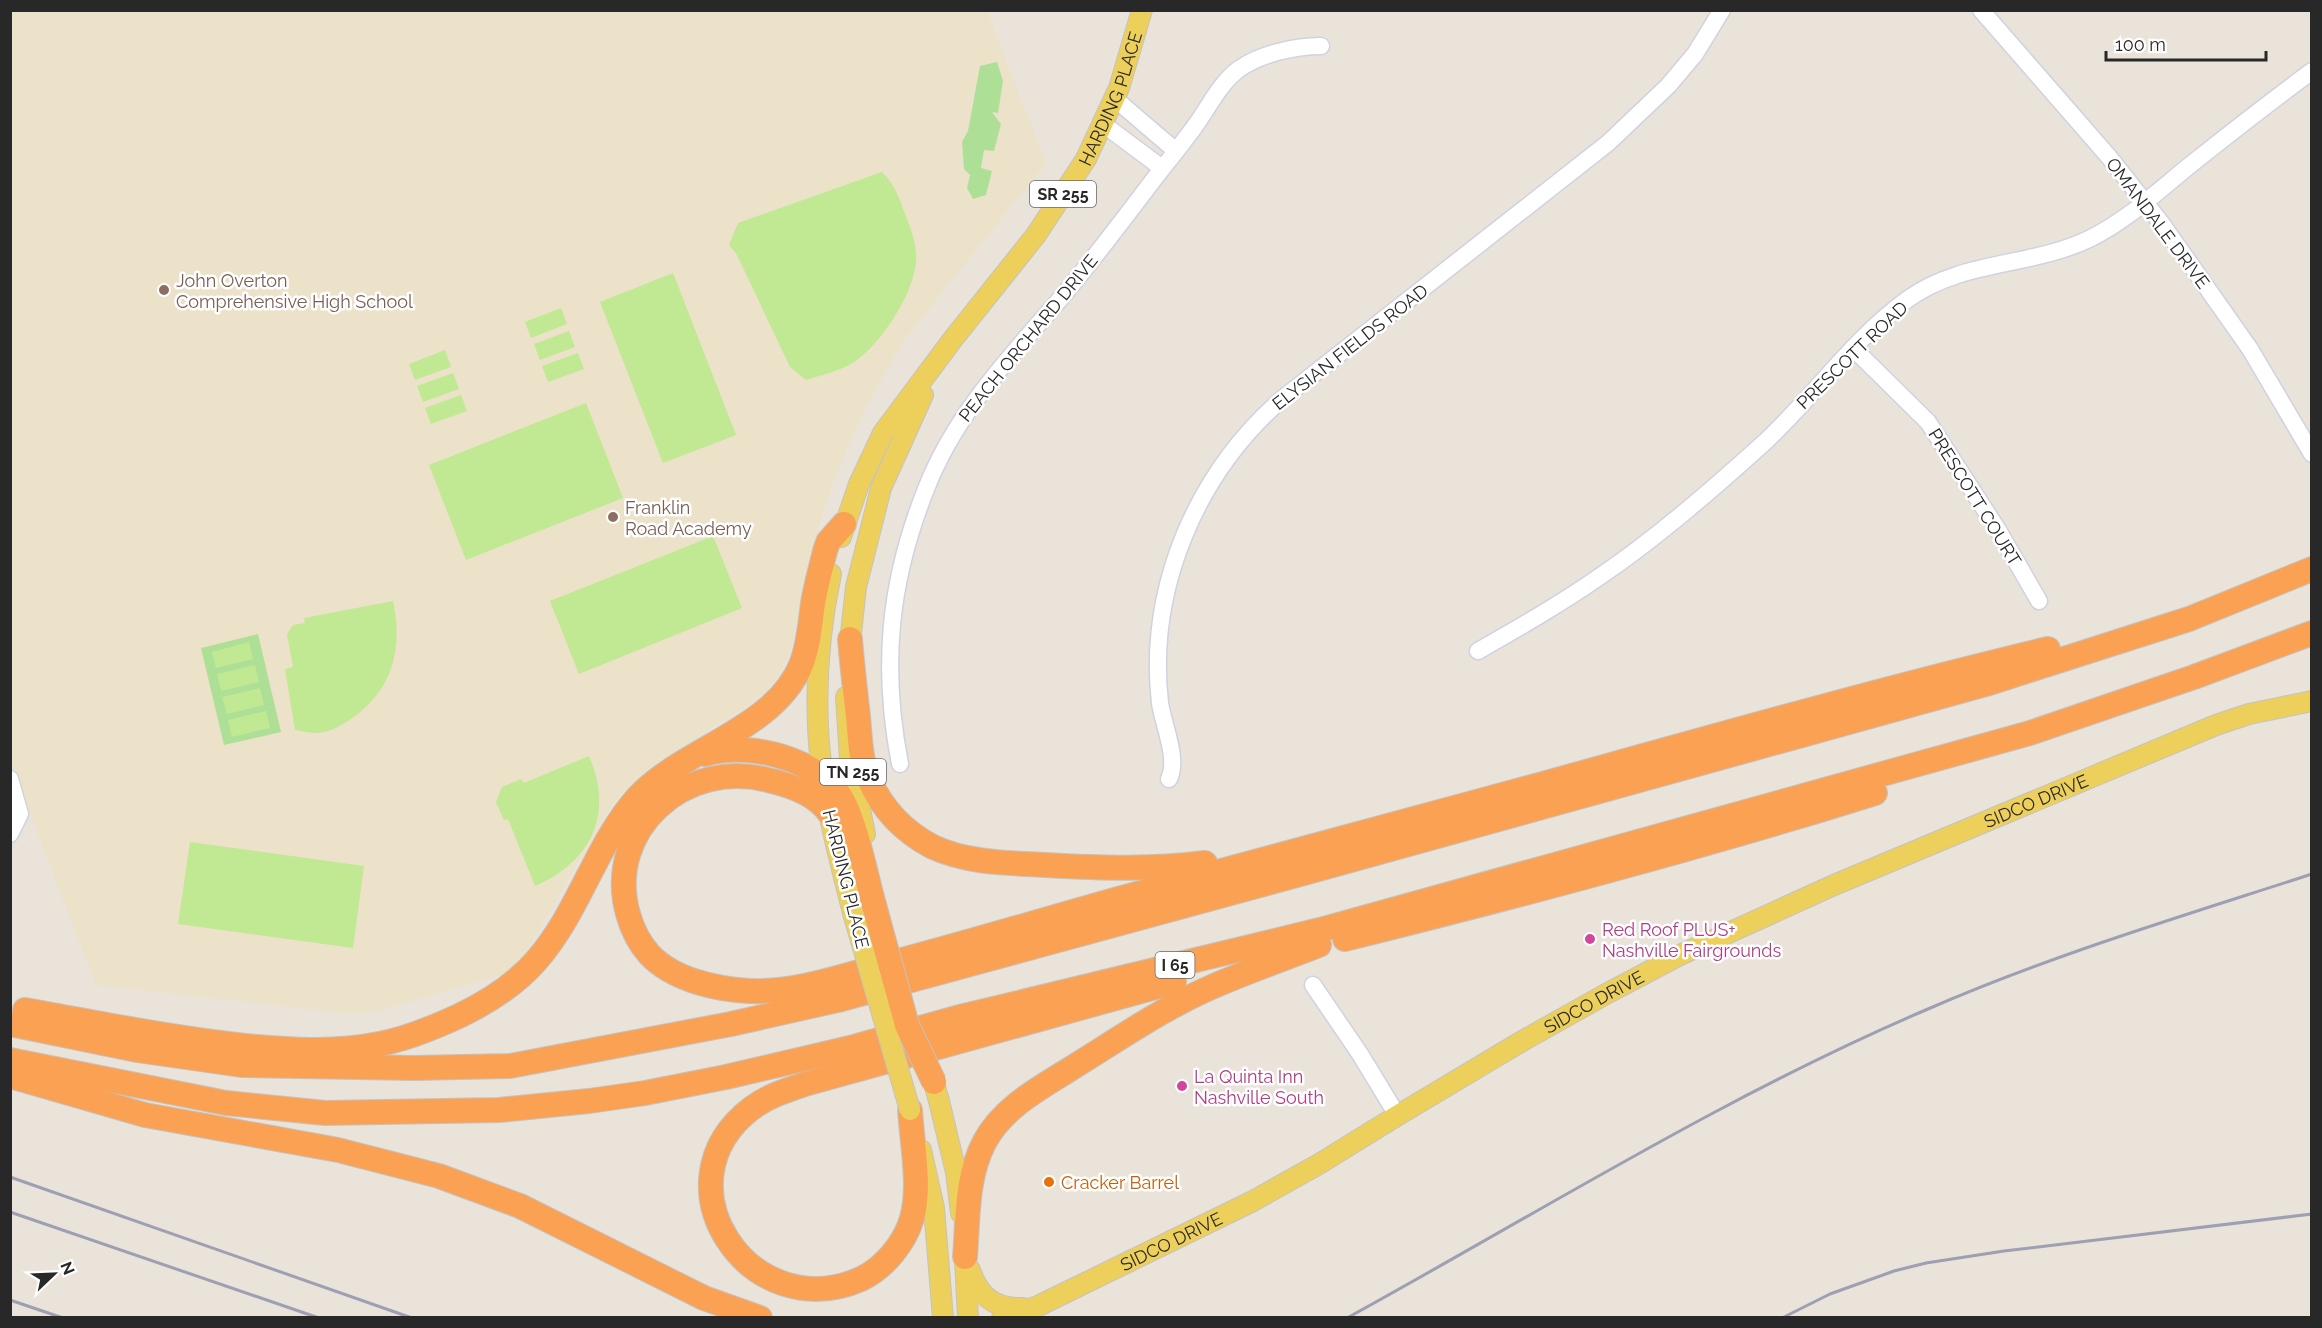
<svg xmlns="http://www.w3.org/2000/svg" width="2322" height="1328" font-family="Raleway,sans-serif">
<style>
.education{fill:#ece2c9}
.green{fill:#ade096}
.pitch{fill:#c1e892}
.lines{fill:none;stroke-linecap:round;stroke-linejoin:round}
.minor-casing{stroke:#cfd2e1;stroke-width:19}
.major-casing{stroke:#c3c3c3;stroke-width:22}
.highway-casing{stroke:#c3c3c3;stroke-width:26}
.minor{stroke:#fff;stroke-width:16}
.major{stroke:#edd05b;stroke-width:20}
.highway{stroke:#fba154;stroke-width:24}
.rail{stroke:#9d9fb2;stroke-width:3}
.major-bridge-casing{stroke:#c3c3c3;stroke-width:22;stroke-linecap:butt}
.highway-bridge-casing{stroke:#c3c3c3;stroke-width:26;stroke-linecap:butt}
.major-bridge{stroke:#edd05b;stroke-width:20}
.highway-bridge{stroke:#fba154;stroke-width:24}
.education-dot{fill:#8d6e63;stroke:#fff;stroke-width:2}
.hotel-dot{fill:#d1479c;stroke:#fff;stroke-width:2}
.food-dot{fill:#e8710a;stroke:#fff;stroke-width:2}
.labels{text-anchor:middle;dominant-baseline:central;stroke-width:5;stroke-linejoin:round;paint-order:stroke}
.shield{fill:#fff;stroke:#686868;stroke-width:1.5}
.shield-label{font-size:16px;font-weight:bold;fill:#282828}
.street-label{font-size:18px;fill:#282828;stroke:#fff}
.education-label{font-size:18px;fill:#785e54;stroke:#fff;text-anchor:start}
.hotel-label{font-size:18px;fill:#b23c85;stroke:#fff;text-anchor:start}
.food-label{font-size:18px;fill:#c56008;stroke:#fff;text-anchor:start}
</style>
<rect width="100%" height="100%" fill="#eae3d9"/>
<polygon class="education" points="11,11 987,11 1046,163 905,339 866,407 834,479 810,554 790,652 775,681 752,703 650,767 622,792 611,807 515,971 378,1011 351,1014 96,985 11,764"/>
<g class="green">
<polygon points="997,62 1003,81 998,113 992,112 1001,124 994,151 984,150 981,168 992,171 986,195 973,199 967,188 970,175 964,169 962,142 968,131 980,66"/>
<polygon points="258,634 281,732 224,745 201,648"/>
</g>
<g class="pitch">
<path d="M882,172C894,183 901,202 906,217C912,231 917,247 916,262C913,295 881,344 854,362C840,371 822,375 806,380L790,367L736,253L729,245L738,223Z"/>
<polygon points="673,273 736,435 663,463 600,302"/>
<polygon points="561,308 567,324 531,338 525,322"/>
<polygon points="569,331 575,347 540,360 534,344"/>
<polygon points="445,350 451,367 415,380 409,364"/>
<polygon points="578,353 584,369 548,382 542,366"/>
<polygon points="453,373 459,389 423,402 417,386"/>
<polygon points="461,395 467,411 431,424 425,408"/>
<polygon points="586,403 623,498 466,560 429,465"/>
<polygon points="713,536 742,608 579,674 550,601"/>
<path d="M393,601C403,649 393,690 351,719C342,725 330,732 318,733C310,733 302,731 295,730L285,669L293,667L287,634L293,625L305,623L304,618Z"/>
<polygon points="249,642 253,659 216,668 212,652"/>
<polygon points="255,665 259,682 221,691 217,674"/>
<polygon points="260,688 264,705 227,714 222,697"/>
<polygon points="266,711 270,728 232,737 228,720"/>
<path d="M589,756C614,814 592,861 535,886L508,819L504,820L496,802L502,787L521,779L524,783Z"/>
<polygon points="190,842 364,866 353,948 178,924"/>
</g>
<g class="lines">
<defs>
<g id="minor">
<polyline points="1981,10 2109,157 2162,224 2250,349 2312,454"/>
<polyline points="1114,98 1176,151"/>
<polyline points="1103,124 1162,168"/>
<polyline points="1853,348 1928,422 1998,530 2039,601"/>
<path d="M1478,651C1520,627 1562,603 1602,575C1659,536 1714,488 1766,441C1815,395 1854,338 1908,299C1962,260 2031,267 2089,239C2126,221 2157,192 2189,166C2229,134 2270,102 2312,71"/>
<path d="M900,764C881,666 889,582 926,489C955,414 1010,357 1061,298C1091,262 1120,224 1148,187C1163,167 1180,147 1195,126C1209,107 1219,84 1239,69C1260,54 1295,46 1321,46"/>
<polyline points="10,779 20,814 10,834"/>
<path d="M1169,779C1179,759 1163,724 1160,703C1147,589 1196,474 1282,399L1608,143L1668,86L1695,54L1722,10"/>
<polyline points="1313,985 1360,1054 1397,1115"/>
</g>
<g id="major">
<path id="s1" d="M841,537L859,484L883,433L953,339L1036,235L1086,159L1119,88L1142,10"/>
<path d="M831,574C816,645 813,721 825,792C832,833 843,873 853,913"/>
<polyline points="849,652 856,587 881,488 923,395"/>
<polyline points="846,697 850,759 865,834"/>
<polyline points="939,1101 956,1172 961,1213"/>
<polyline points="921,1150 934,1208 943,1318"/>
<polyline points="964,1242 968,1318"/>
<path d="M970,1270C979,1297 995,1309 1023,1308"/>
<path id="s2" d="M1002,1318L1038,1306L1253,1201L1319,1164L1400,1114L1524,1040L1606,994L1680,955L1834,885L2216,725L2249,714L2312,701"/>
</g>
<g id="highway">
<path d="M850,639C852,664 855,690 858,716C860,737 860,759 869,779C882,809 904,832 933,847C967,863 1009,863 1046,865C1099,868 1152,870 1205,863"/>
<path d="M705,754C748,741 818,758 842,799C856,824 866,876 874,905"/>
<path d="M830,814C817,794 790,785 768,780C686,758 604,829 628,914C632,928 639,943 649,954C673,980 716,989 749,991C797,993 846,975 891,963C967,943 1043,920 1118,899C1259,860 1399,823 1539,785C1708,738 1877,690 2048,649"/>
<path d="M1345,939C1522,895 1700,848 1875,793"/>
<path d="M25,1010C98,1023 171,1038 246,1046C290,1050 335,1053 379,1044C407,1039 433,1028 459,1016C488,1002 515,985 536,961C579,912 595,846 637,798C683,748 774,730 801,665C809,645 810,624 813,603C816,585 821,568 825,551L828,542L844,524"/>
<polyline points="10,1024 137,1050 242,1065 414,1068 510,1066 731,1024 842,999 1308,872 1986,684 2189,619 2312,569"/>
<polyline points="10,1060 226,1103 325,1113 499,1110 589,1101 645,1093 726,1077 850,1048 956,1018 1320,930 2030,733 2194,677 2312,633"/>
<polyline points="10,1076 145,1115 338,1150 439,1176 520,1206 704,1298 760,1318"/>
<path d="M910,1110C912,1143 921,1187 912,1218C905,1243 884,1268 861,1279C750,1328 653,1183 752,1108C768,1096 787,1090 805,1084L1174,982"/>
<path d="M965,1257C968,1219 966,1176 985,1141C1004,1106 1042,1087 1075,1066C1117,1040 1159,1011 1205,990C1242,973 1281,960 1319,945"/>
</g>
</defs>
<use href="#minor" class="minor-casing"/>
<use href="#major" class="major-casing"/>
<use href="#highway" class="highway-casing"/>
<use href="#minor" class="minor"/>
<use href="#major" class="major"/>
<use href="#highway" class="highway"/>
<g class="rail">
<polyline points="10,1177 412,1318"/>
<polyline points="10,1212 319,1318"/>
<polyline points="10,1300 63,1318"/>
<path d="M1347,1318C1540,1212 1726,1095 1928,1009C2052,955 2183,916 2312,874"/>
<polyline points="1782,1318 1830,1294 1894,1271 1926,1263 2004,1251 2312,1214"/>
</g>
<defs>
<g id="major-bridge">
<polyline points="853,913 910,1110"/>
<polyline points="930,1069 939,1101"/>
</g>
<polyline id="highway-bridge" points="874,905 907,1025 934,1082"/>
</defs>
<use href="#major-bridge" class="major-bridge-casing"/>
<use href="#highway-bridge" class="highway-bridge-casing"/>
<use href="#major-bridge" class="major-bridge"/>
<use href="#highway-bridge" class="highway-bridge"/>
</g>
<g class="education-dot">
<circle cx="164" cy="290" r="6"/>
<circle cx="613" cy="517" r="6"/>
</g>
<g class="hotel-dot">
<circle cx="1590" cy="939" r="6"/>
<circle cx="1182" cy="1086" r="6"/>
</g>
<circle class="food-dot" cx="1049" cy="1182" r="6"/>
<g class="labels">
<g class="shield">
<rect x="1030" y="181" width="66" height="26" rx="4.5"/>
<rect x="820" y="759" width="66" height="26" rx="4.5"/>
<rect x="1155.5" y="952" width="39" height="26" rx="4.5"/>
</g>
<g class="shield-label">
<text x="1063" y="194">SR 255</text>
<text x="853" y="772">TN 255</text>
<text x="1175" y="965">I 65</text>
</g>
<g class="street-label">
<text stroke="none"><textPath href="#s1" startOffset="519">HARDING PLACE</textPath></text>
<text transform="translate(2158 223) rotate(53)">OMANDALE DRIVE</text>
<text transform="translate(1028 338) rotate(-51)">PEACH ORCHARD DRIVE</text>
<text transform="translate(1350 347) rotate(-38)">ELYSIAN FIELDS ROAD</text>
<text transform="translate(1852 355) rotate(-44)">PRESCOTT ROAD</text>
<text transform="translate(1975 497) rotate(58)">PRESCOTT COURT</text>
<text stroke="none"><textPath href="#s2" startOffset="1158">SIDCO DRIVE</textPath></text>
<text transform="translate(846 879) rotate(76)">HARDING PLACE</text>
<text stroke="none"><textPath href="#s2" startOffset="672">SIDCO DRIVE</textPath></text>
<text stroke="none"><textPath href="#s2" startOffset="186">SIDCO DRIVE</textPath></text>
</g>
<g class="education-label">
<text x="176" y="280">John Overton<tspan x="176" dy="21">Comprehensive High School</tspan></text>
<text x="625" y="507">Franklin<tspan x="625" dy="21">Road Academy</tspan></text>
</g>
<g class="hotel-label">
<text x="1602" y="929">Red Roof PLUS+<tspan x="1602" dy="21">Nashville Fairgrounds</tspan></text>
<text x="1194" y="1076">La Quinta Inn<tspan x="1194" dy="21">Nashville South</tspan></text>
</g>
<g class="food-label">
<text x="1061" y="1182">Cracker Barrel</text>
</g>
</g>
<rect width="2322" height="1328" fill="none" stroke="#282828" stroke-width="24"/>
<g transform="translate(54 1274) rotate(67)" stroke="#ffffff" stroke-width="4.5" paint-order="stroke">
<path d="M0-4.5L10 22L0 15L-10 22Z" fill="#282828"/>
<text y="-9" font-size="16" font-weight="bold" text-anchor="middle" fill="#282828">N</text>
</g>
<path d="M2106 51v9h160v-9" fill="none" stroke="#282828" stroke-width="3"/>
<text x="2115" y="51" font-size="18" fill="#282828" stroke="#ffffff" stroke-width="4.5" paint-order="stroke">100 m</text>
</svg>
